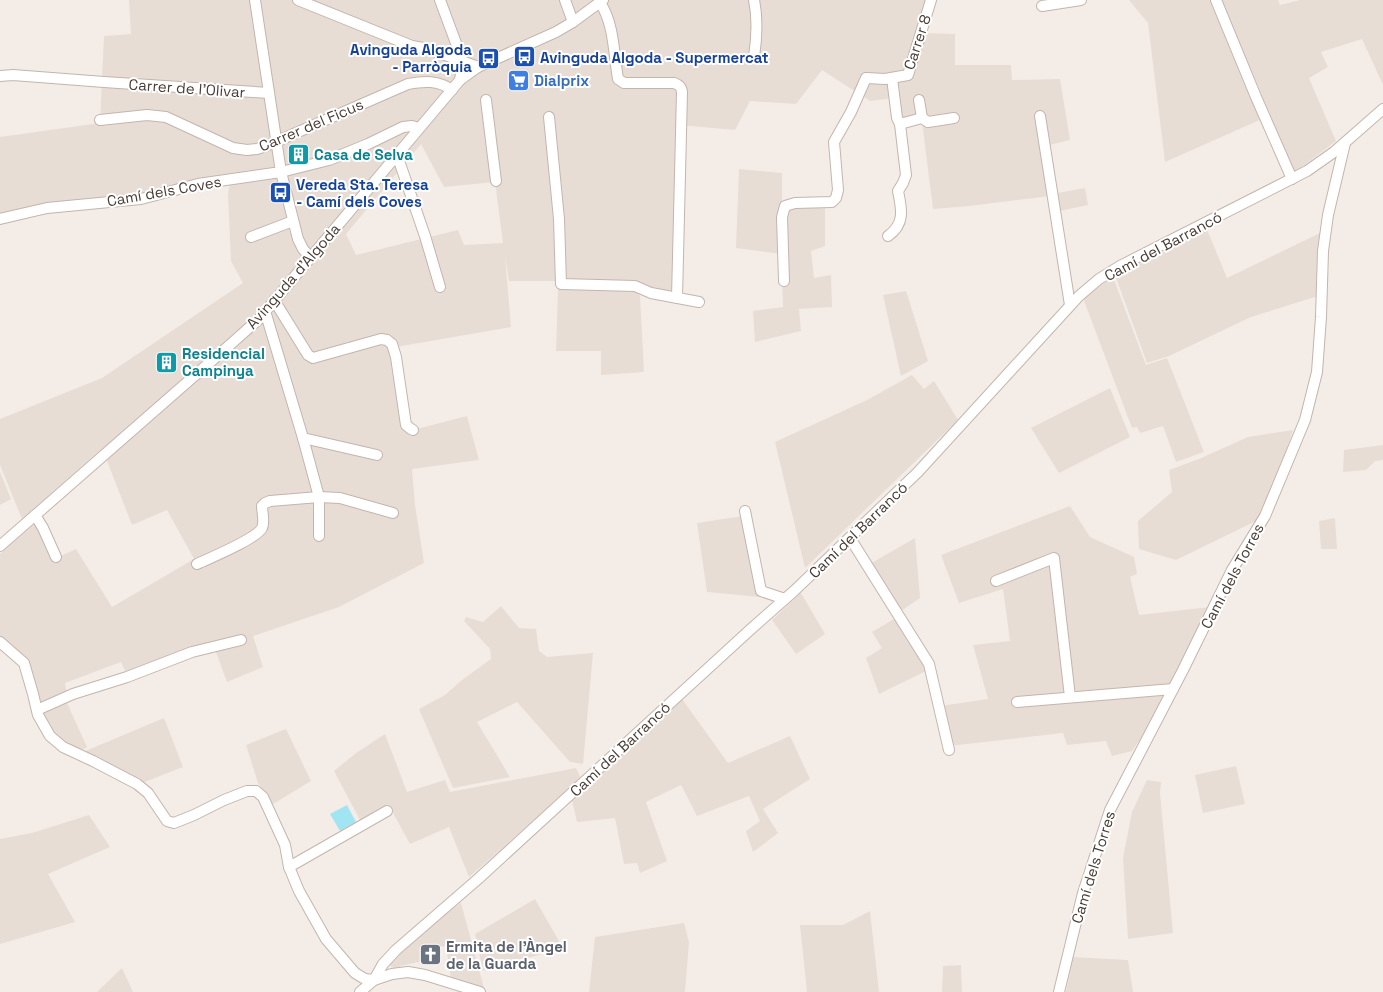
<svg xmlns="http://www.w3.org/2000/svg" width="1383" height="992" font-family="'Space Grotesk',sans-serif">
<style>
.residential{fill:#e8ddd5;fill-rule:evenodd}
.water{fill:#a1e5f3}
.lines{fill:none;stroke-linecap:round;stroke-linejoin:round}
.minor-casing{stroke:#c3b5ac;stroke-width:12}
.minor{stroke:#fff;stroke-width:10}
.labels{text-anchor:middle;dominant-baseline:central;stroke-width:4;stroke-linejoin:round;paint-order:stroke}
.street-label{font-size:15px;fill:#483c35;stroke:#fff}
.transit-label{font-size:15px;font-weight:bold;fill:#164399;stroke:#fff;text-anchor:start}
.shop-label{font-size:15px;font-weight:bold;fill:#366cbe;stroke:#fff;text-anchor:start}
.culture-label{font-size:15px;font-weight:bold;fill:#0d838f;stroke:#fff;text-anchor:start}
.worship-label{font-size:15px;font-weight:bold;fill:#5b616d;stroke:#fff;text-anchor:start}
</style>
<rect width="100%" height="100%" fill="#f4ede7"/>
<g class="residential">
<path d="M129,0H932L923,33L955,34V65H1011L1012,80L1060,79L1070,140L1041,147L1050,196L969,206L933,209L922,122L898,125L894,98L870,101L822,70L796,104L750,101L735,130L679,125L674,296L634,281H509L505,256L511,327L396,347L392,357L405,432L467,416L479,460L412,469L415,505L424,563L339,607L253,636L263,667L227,682L213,644L126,673L121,662L65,683L67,693L38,706L24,660L0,639V554L37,522L54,559L76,549L112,607L194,559L167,510L132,525L107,461L100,450L22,519L0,465V419L102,378L243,283L231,261L228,194L231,176L139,195L0,214V137L100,123L104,36L131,34ZM421,144L444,187L495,182L503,243L464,245L458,230L356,255L346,234Z"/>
<polygon points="1129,0 1211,0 1262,119 1165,162 1148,23"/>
<polygon points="1221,0 1278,0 1280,5 1300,0 1383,0 1383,85 1362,39 1321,52 1328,67 1309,78 1336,141 1295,172"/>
<polygon points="739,169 782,173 782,205 825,204 825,246 811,251 814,278 831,275 832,307 799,309 801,331 755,342 753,311 783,307 781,254 736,248"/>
<polygon points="1085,188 1088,205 1060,211 1058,193"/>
<polygon points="1206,227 1227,278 1320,233 1318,296 1251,317 1169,356 1147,363 1115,275"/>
<polygon points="1113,277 1146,365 1167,358 1204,452 1176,462 1163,426 1140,433 1137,427 1132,428 1083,298"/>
<polygon points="558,287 635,289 640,296 644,372 601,375 601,351 556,351"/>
<polygon points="906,291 928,361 901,376 883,295"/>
<polygon points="912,375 924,389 934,381 958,420 805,568 775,442 867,400"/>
<polygon points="1110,388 1130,437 1059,473 1031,428"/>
<polygon points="1293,430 1276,482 1258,520 1176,560 1139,549 1138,521 1172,492 1169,470 1199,459 1248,437"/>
<polygon points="1383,445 1383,460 1375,461 1366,470 1343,472 1344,450"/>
<polygon points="0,472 11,499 0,505"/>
<polygon points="1070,506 1090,537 1134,557 1137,574 1130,577 1139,615 1210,607 1147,729 1132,751 1112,756 1106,741 1067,745 1063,733 949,746 940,706 988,699 973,645 1010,641 1003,589 959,603 941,555"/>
<polygon points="743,516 760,597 707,592 697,523"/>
<polygon points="1335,518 1337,549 1321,549 1319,521"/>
<polygon points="915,538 920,598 898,613 868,565"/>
<polygon points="801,593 825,634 796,654 772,620"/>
<polygon points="501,606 519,628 536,629 539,651 547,657 593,653 583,764 570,762 517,702 477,722 510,777 453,788 419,709 445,695 462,680 491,659 490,649 464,621 466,617 483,622"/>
<polygon points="899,616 928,670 879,694 866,658 882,648 872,632"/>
<polygon points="682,699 728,763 790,736 810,779 763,809 778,833 753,852 746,831 760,821 749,796 697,816 681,785 646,802 667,861 640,873 637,863 624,864 615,818 577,822 572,800"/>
<polygon points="66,701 87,747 84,749 73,748 57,738 40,711"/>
<polygon points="164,718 183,767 142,783 83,752"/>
<polygon points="286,729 311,781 273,804 258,783 246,745"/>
<polygon points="385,734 407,792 445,780 450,792 576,768 581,779 469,877 449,827 410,844 388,804 361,822 334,771 356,753"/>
<polygon points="1236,766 1245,804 1203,813 1195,775"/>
<polygon points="1147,780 1161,782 1160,793 1173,933 1128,939 1123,858 1132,812"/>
<polygon points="89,815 110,847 48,874 75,922 0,944 0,839 32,833"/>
<polygon points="535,899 563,948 483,971 475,934"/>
<polygon points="461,903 484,988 451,979 446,946 423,949 423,961 400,966 397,970 389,965 437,919"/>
<polygon points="870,911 879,992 807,992 800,925 843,925"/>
<polygon points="684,923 689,942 685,992 589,992 595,937"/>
<polygon points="1073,957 1128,960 1133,992 1066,992"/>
<polygon points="961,965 962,992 942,992 943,966"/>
<polygon points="122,968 133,992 97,992"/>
</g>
<polygon class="water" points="347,805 356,822 340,831 330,814"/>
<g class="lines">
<defs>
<g id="minor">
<polyline points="255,0 281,172 298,239 303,249 310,257"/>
<polyline points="298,0 412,46 429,49 478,67"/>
<polyline points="440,0 463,62 460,80"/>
<polyline points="565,0 573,22"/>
<path d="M754,0C758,19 757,37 754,57"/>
<polyline points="1216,0 1256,97 1292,179"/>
<path d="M600,3C614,22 614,56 618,79L624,83H674C679,85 681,86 682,92L677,298"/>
<polyline points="1042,6 1081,0"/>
<polyline points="0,76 13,75 104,82 269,93"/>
<polyline points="892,78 897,118 900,124"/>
<polyline points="486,100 496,181"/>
<polyline points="919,100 922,118"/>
<polyline points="1040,116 1070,305"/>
<polyline points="549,117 559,219 561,284 635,286 651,293 699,302"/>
<path d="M100,120L147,115L166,117L233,148L247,150L257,149L266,146L408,84C424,81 438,80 452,90"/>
<polyline points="397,155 425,236 440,287"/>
<polyline points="0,219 47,208 141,199 198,184 281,172 329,160 368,144 403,127 412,126 419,128"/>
<path d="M888,236C905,224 902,210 898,191L903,183L906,175L900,124L922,118L928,122L954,118"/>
<polyline points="251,237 293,221"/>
<polyline points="784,281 782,217 785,206 795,203 832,202 836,198 838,190 834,142 851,112 866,78 885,79 908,75 931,0"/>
<polyline points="274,300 308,355 313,358 381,339 387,340 392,344 396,357 406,425 411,429 413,430"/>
<polyline points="265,311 303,438 319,497 319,536"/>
<polyline points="303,438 377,455"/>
<polyline points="745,511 761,591 785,599"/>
<polyline points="35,515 43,528 56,557"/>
<polyline points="850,538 929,664 949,750"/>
<polyline points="0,546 232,343 259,319 460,80 478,67 556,32 573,22 603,0"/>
<path d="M197,564C210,558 256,539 262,528C265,522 262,512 262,506L265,503L270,501L319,497L340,498L393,513"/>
<polyline points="996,581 1054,558 1070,697"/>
<polyline points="0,642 24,663 33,694 38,715 50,736 63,747 93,761 137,784 148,793 167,821 174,823 194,815 224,800 247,791 256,791 263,797 285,845 289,867 299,891 326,939 355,973 365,979 374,980 392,974 408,972 425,975 480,992"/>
<polyline points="1017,702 1173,689"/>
<polyline points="37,710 73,694 127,677 192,652 241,640"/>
<polyline points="289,867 387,811"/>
<polyline points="360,992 374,980 383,964 396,950 478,879 751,629 794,591 918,472 1079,296 1099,279 1120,266 1307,171 1334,152 1383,109"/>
<polyline points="1059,992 1083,893 1110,810 1183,670 1232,570 1265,516 1305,420 1317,372 1321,317 1323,251 1328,215 1345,143"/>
</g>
</defs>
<use href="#minor" class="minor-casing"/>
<use href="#minor" class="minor"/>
</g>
<defs>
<symbol id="bus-square" viewBox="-11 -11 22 22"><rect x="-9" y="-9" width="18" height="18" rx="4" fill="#1a4fb4" stroke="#fff"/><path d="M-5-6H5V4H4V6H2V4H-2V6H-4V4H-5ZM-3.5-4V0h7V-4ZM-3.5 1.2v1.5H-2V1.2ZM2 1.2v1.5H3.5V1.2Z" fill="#fff"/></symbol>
<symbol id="supermarket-square" viewBox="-11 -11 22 22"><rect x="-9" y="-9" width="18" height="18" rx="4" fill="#3f7fe0" stroke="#fff"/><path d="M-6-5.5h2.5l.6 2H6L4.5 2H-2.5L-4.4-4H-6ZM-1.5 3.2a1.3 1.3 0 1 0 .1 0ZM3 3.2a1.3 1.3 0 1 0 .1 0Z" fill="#fff"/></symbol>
<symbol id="building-square" viewBox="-11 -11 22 22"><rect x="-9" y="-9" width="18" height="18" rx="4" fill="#0f9aa8" stroke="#fff"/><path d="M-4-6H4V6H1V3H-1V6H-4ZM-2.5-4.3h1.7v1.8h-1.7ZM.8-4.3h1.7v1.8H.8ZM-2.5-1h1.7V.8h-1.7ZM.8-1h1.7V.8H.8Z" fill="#fff"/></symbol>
<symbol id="church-square" viewBox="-11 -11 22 22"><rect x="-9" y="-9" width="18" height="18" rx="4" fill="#6b7280" stroke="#fff"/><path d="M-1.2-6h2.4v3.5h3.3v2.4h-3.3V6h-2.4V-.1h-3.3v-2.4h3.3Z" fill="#fff"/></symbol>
</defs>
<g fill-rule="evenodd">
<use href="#bus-square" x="512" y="44" width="25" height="25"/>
<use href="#bus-square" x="476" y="46" width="25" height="25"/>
<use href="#supermarket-square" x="506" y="68" width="25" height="25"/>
<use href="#building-square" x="286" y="142" width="25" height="25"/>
<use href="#bus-square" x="268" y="180" width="25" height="25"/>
<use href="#building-square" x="154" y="350" width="25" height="25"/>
<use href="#church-square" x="418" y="942" width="25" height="25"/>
</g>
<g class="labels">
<g class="street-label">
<text transform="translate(917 42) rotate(-72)">Carrer 8</text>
<text transform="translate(187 88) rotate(4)">Carrer de l'Olivar</text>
<text transform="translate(311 125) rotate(-23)">Carrer del Ficus</text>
<text transform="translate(164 191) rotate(-10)">Camí dels Coves</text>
<text transform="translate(1163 246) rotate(-28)">Camí del Barrancó</text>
<text transform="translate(293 276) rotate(-49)">Avinguda d'Algoda</text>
<text transform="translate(858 530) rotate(-44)">Camí del Barrancó</text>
<text transform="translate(1232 576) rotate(-62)">Camí dels Torres</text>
<text transform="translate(620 749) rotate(-43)">Camí del Barrancó</text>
<text transform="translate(1093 867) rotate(-73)">Camí dels Torres</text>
</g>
<g class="transit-label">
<text x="472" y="49" text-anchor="end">Avinguda Algoda<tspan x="472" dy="17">- Parròquia</tspan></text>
<text x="540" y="57">Avinguda Algoda - Supermercat</text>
<text x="296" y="184">Vereda Sta. Teresa<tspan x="296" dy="17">- Camí dels Coves</tspan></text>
</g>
<g class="shop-label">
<text x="534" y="80">Dialprix</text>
</g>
<g class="culture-label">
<text x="314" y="154">Casa de Selva</text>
<text x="182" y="353">Residencial<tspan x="182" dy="17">Campinya</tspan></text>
</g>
<g class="worship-label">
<text x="446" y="946">Ermita de l'Àngel<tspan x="446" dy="17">de la Guarda</tspan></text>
</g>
</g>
</svg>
